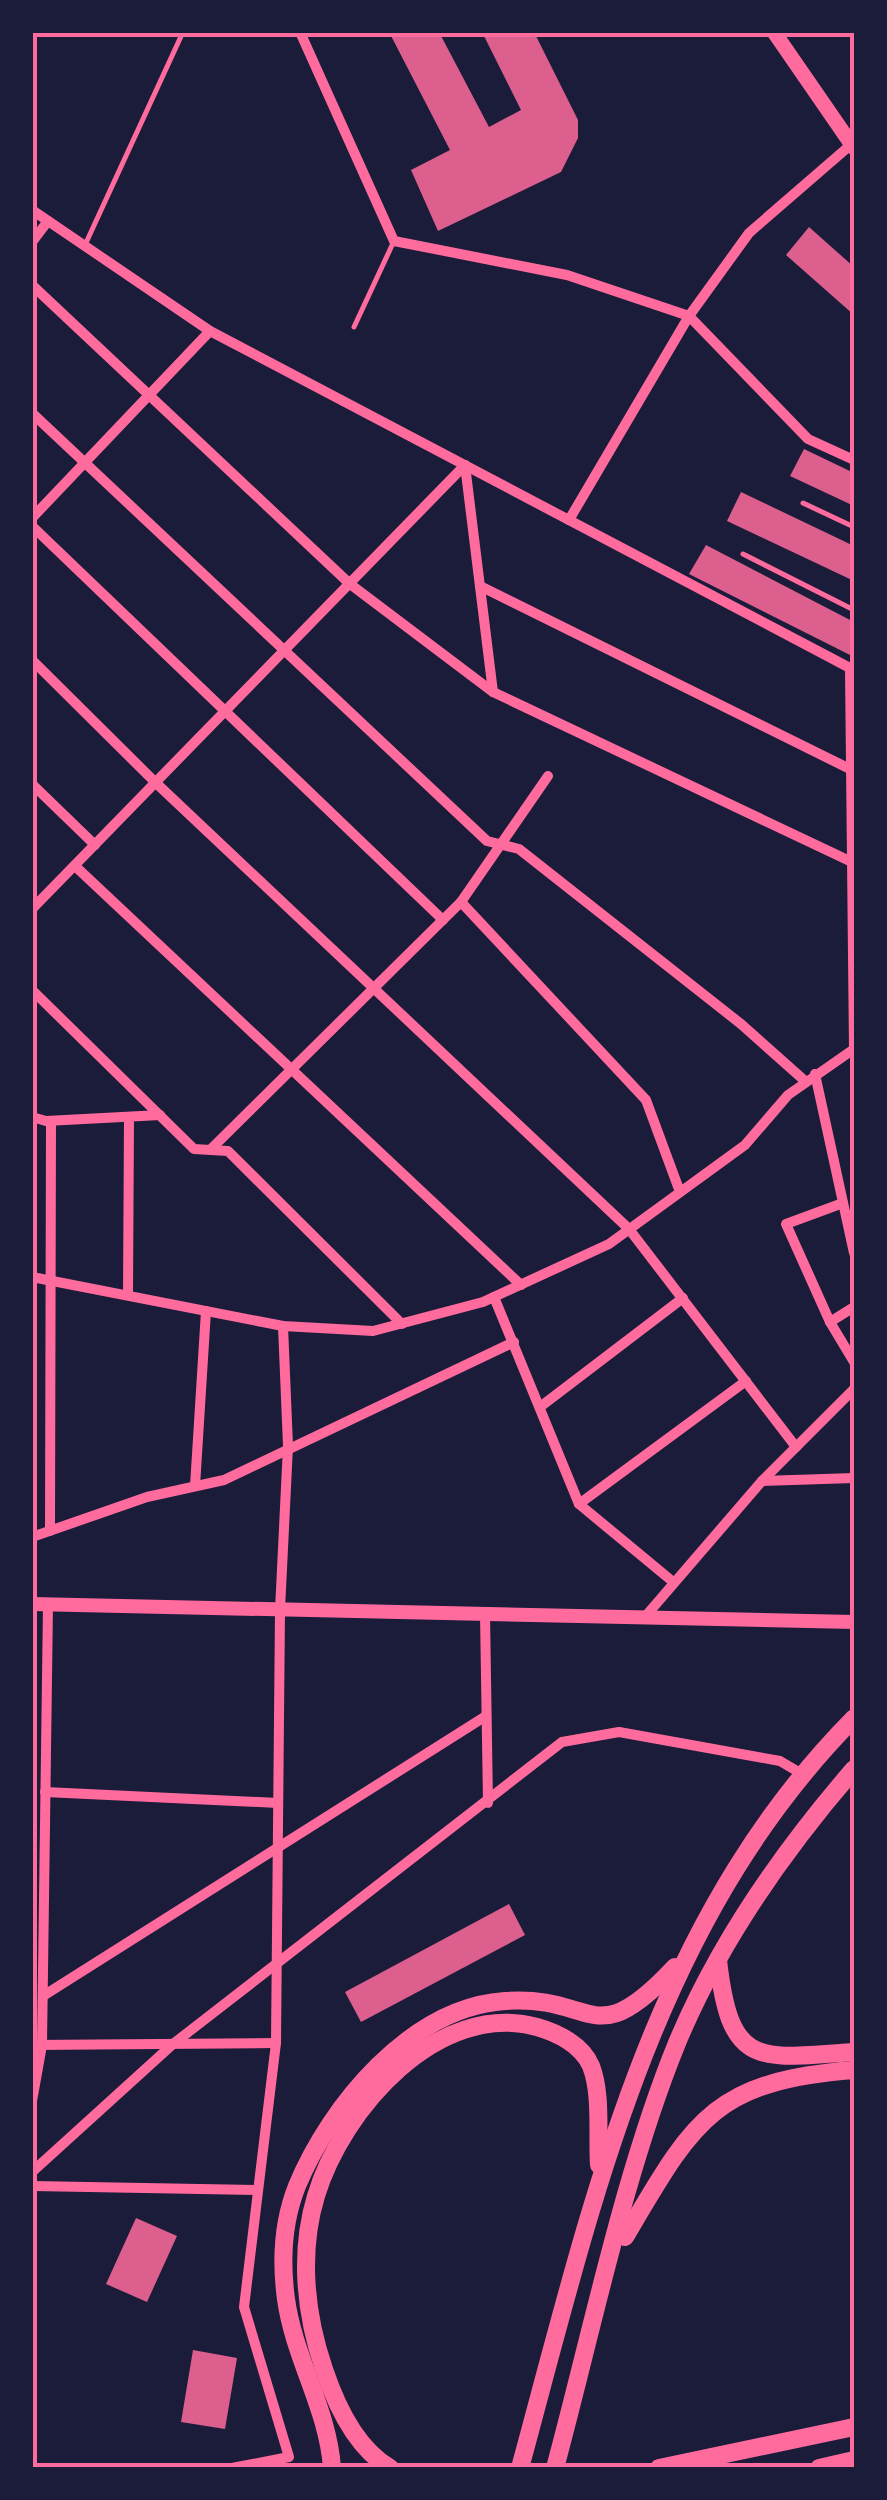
<svg xmlns="http://www.w3.org/2000/svg" width="887" height="2500" font-family="'Fira Sans Condensed',sans-serif">
<style>
.building{fill:#dd5f8e}
.lines{fill:none;stroke-linecap:round;stroke-linejoin:round}
.service{stroke:#ff6b9d;stroke-width:5}
.minor{stroke:#ff6b9d;stroke-width:10}
.tertiary{stroke:#ff6b9d;stroke-width:14}
.secondary{stroke:#ff6b9d;stroke-width:15}
.primary{stroke:#ff6b9d;stroke-width:18}
.neatline{fill:none;stroke:#ff6b9d;stroke-width:4}
</style>
<rect width="100%" height="100%" fill="#1b1b3a"/>
<g class="building">
<polygon points="389,32 439,32 489,127 521,110 482,32 534,32 578,120 578,138 561,172 438,231 411,170 450,150"/>
<polygon points="809,227 854,267 854,315 786,255"/>
<polygon points="804,449 854,473 854,506 790,476"/>
<polygon points="741,492 854,546 854,581 727,521"/>
<polygon points="706,545 854,622 854,657 689,574"/>
<polygon points="509,1904 525,1935 361,2022 345,1992"/>
<polygon points="136,2218 177,2236 147,2302 106,2284"/>
<polygon points="193,2350 237,2358 225,2429 181,2422"/>
</g>
<g class="lines">
<g class="service">
<polyline points="85,245 183,32"/>
<polyline points="354,327 394,241"/>
<polyline points="803,503 854,527"/>
<polyline points="743,554 854,610"/>
</g>
<g class="minor">
<polyline points="300,32 394,241 567,275 689,316 808,439 854,460"/>
<polyline points="32,210 210,331 850,668"/>
<polyline points="32,242 48,221"/>
<polyline points="32,285 350,584 493,692 854,863"/>
<polyline points="32,413 487,841 519,849 741,1024 805,1081"/>
<polyline points="465,465 493,692"/>
<polyline points="32,518 210,331"/>
<polyline points="569,520 689,316 749,233 854,142"/>
<polyline points="32,526 443,920"/>
<polyline points="480,586 854,771"/>
<polyline points="32,660 156,783 629,1229 796,1447"/>
<polyline points="850,668 854,1050"/>
<polyline points="32,784 95,845"/>
<polyline points="75,866 521,1285"/>
<polyline points="461,902 646,1100 680,1192"/>
<polyline points="32,909 465,465"/>
<polyline points="32,990 194,1149 228,1151 402,1324"/>
<polyline points="815,1074 854,1253"/>
<polyline points="32,1117 46,1121 160,1115"/>
<polyline points="210,1150 461,902 548,776"/>
<polyline points="843,1203 786,1224 830,1322 854,1362"/>
<polyline points="32,1277 283,1326 373,1331 483,1302 609,1244 745,1145 788,1095 854,1049"/>
<polyline points="128,1295 129,1117"/>
<polyline points="494,1297 579,1504 672,1581"/>
<polyline points="830,1322 854,1307"/>
<polyline points="540,1407 683,1298"/>
<polyline points="762,1481 854,1478"/>
<polyline points="195,1486 206,1311"/>
<polyline points="579,1504 746,1381"/>
<polyline points="50,1531 51,1121"/>
<polyline points="32,1537 147,1497 224,1480 514,1342"/>
<polyline points="485,1614 488,1803"/>
<polyline points="644,1618 762,1481 854,1389"/>
<polyline points="45,1792 278,1803"/>
<polyline points="43,1996 486,1716"/>
<polyline points="32,2045 276,2043"/>
<polyline points="32,2101 42,2045 48,1605"/>
<polyline points="32,2172 173,2044 562,1742 619,1732 780,1761 802,1774"/>
<polyline points="32,2186 257,2190"/>
<polyline points="232,2468 289,2457 244,2307 276,2043 280,1610 288,1446 283,1326"/>
</g>
<polyline class="tertiary" points="32,1604 854,1622"/>
<polyline class="secondary" points="774,32 854,148"/>
<g class="primary">
<path d="M718,1960C730,2068 757,2059 854,2052"/>
<path d="M625,2237C693,2122 712,2081 854,2070"/>
<path d="M332,2468C328,2409 294,2358 286,2299C281,2262 283,2221 297,2186C330,2106 411,2007 505,2001C596,1994 592,2056 675,1967"/>
<path d="M390,2468C356,2448 336,2405 324,2369C305,2314 299,2252 316,2196C342,2109 438,2000 537,2027C558,2033 582,2045 591,2066C602,2094 597,2135 599,2165"/>
<path d="M520,2468C593,2200 652,1922 854,1718"/>
<path d="M555,2468C592,2331 624,2173 677,2043C719,1942 783,1851 854,1769"/>
<polyline points="659,2468 854,2427"/>
<polyline points="819,2468 854,2460"/>
</g>
</g>
<rect width="887" height="2500" fill="none" stroke="#1b1b3a" stroke-width="70"/>
<rect x="35" y="35" width="817" height="2430" class="neatline"/>
</svg>
